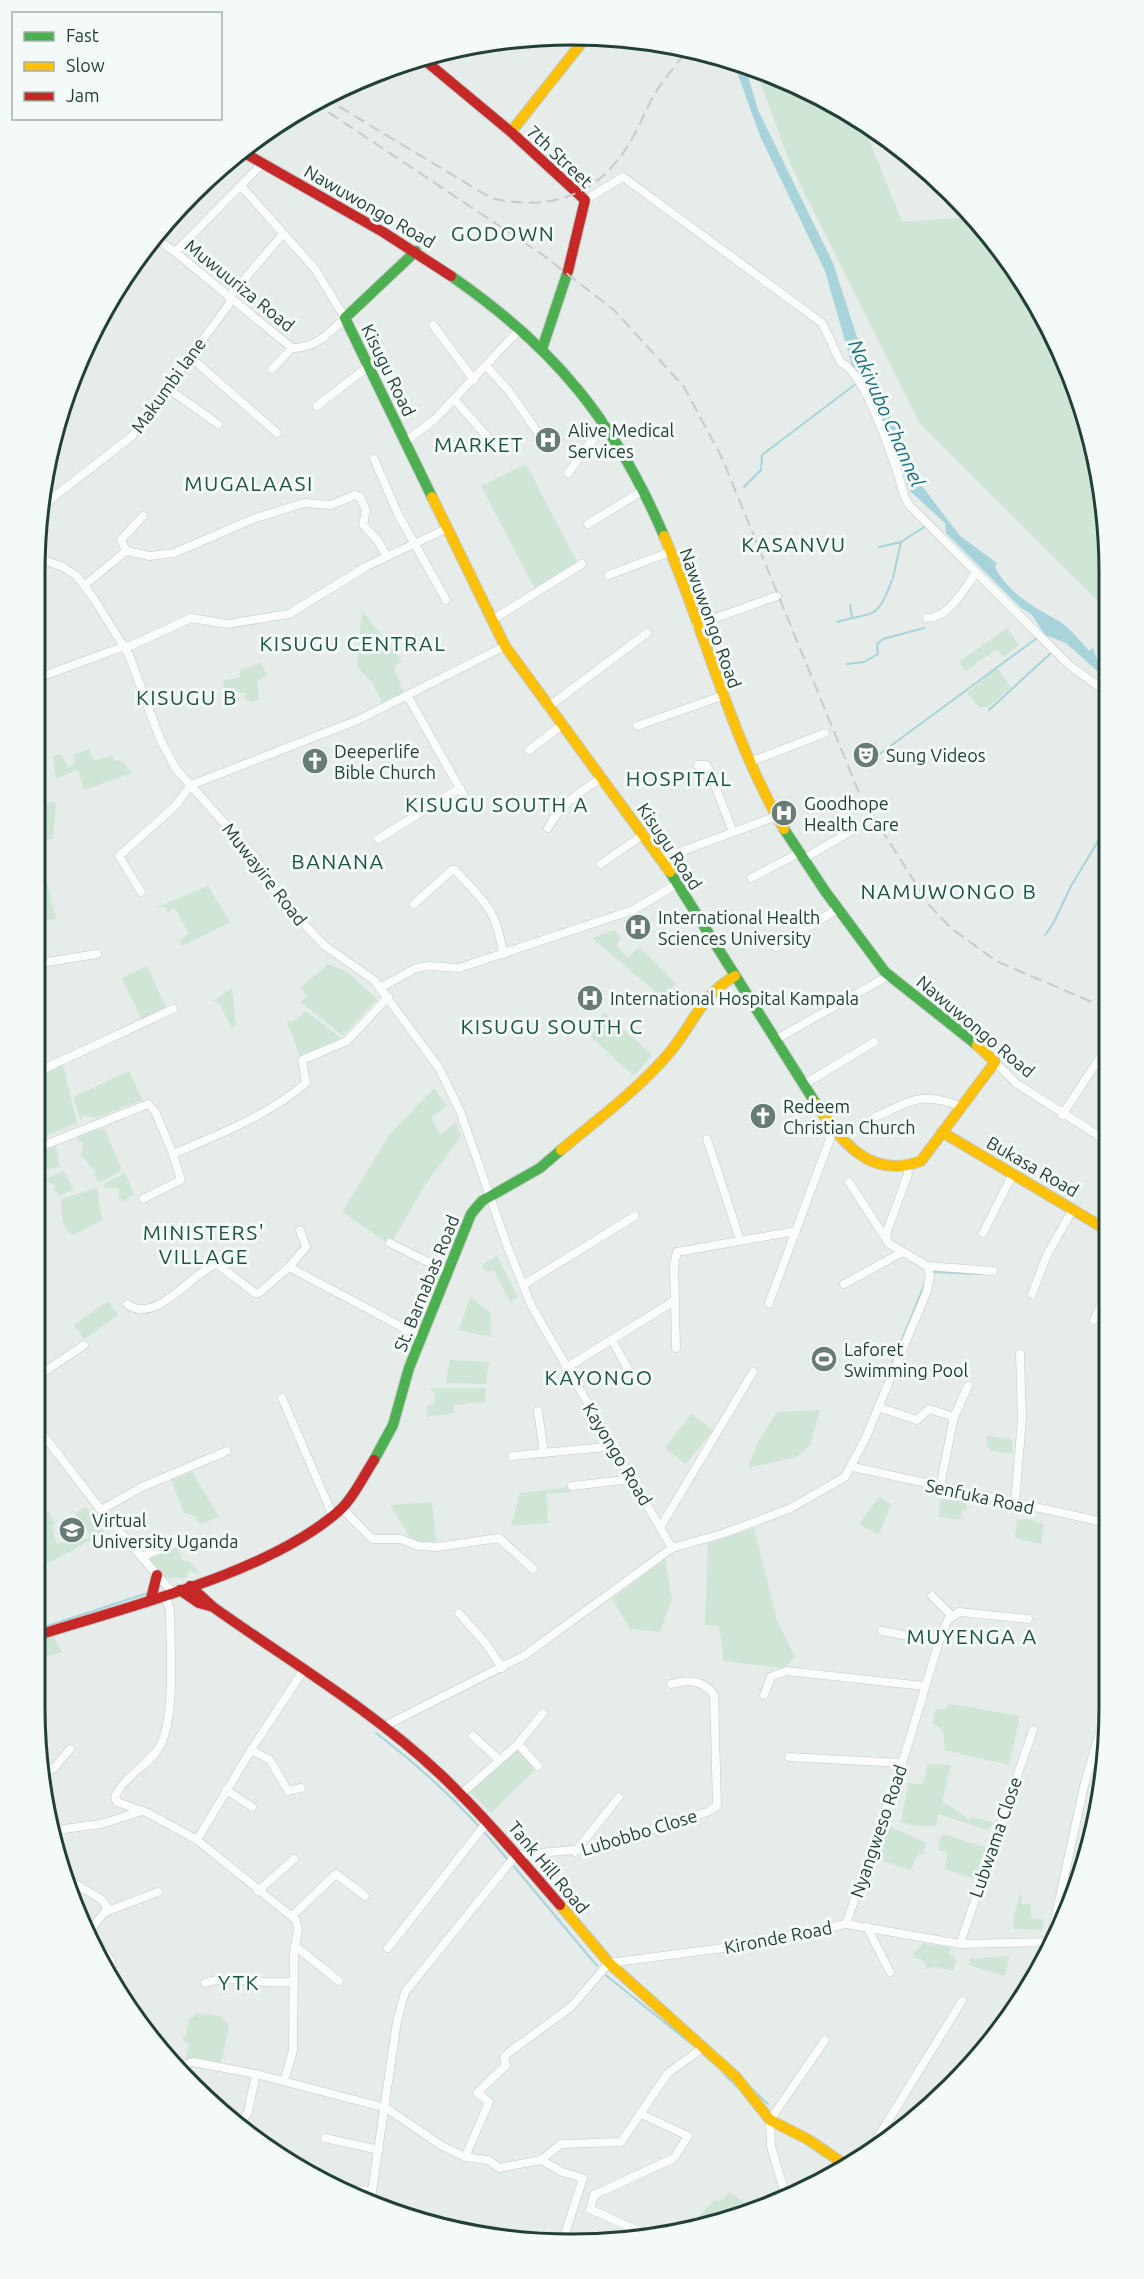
<svg xmlns="http://www.w3.org/2000/svg" width="1144" height="2279" font-family="Ubuntu,sans-serif">
<style>
.green{fill:#cfe5d5}
.water{fill:#a6d4da}
.lines{fill:none;stroke-linecap:round;stroke-linejoin:round}
.stream{stroke:#a6d4da;stroke-width:2}
.street-casing{stroke:#c3c9c6;stroke-width:9}
.fast-casing{stroke:#c1c9c6;stroke-width:12}
.slow-casing{stroke:#c1c9c6;stroke-width:12}
.jam-casing{stroke:#c1c9c6;stroke-width:12}
.street{stroke:#fbfcfc;stroke-width:8}
.fast{stroke:#4caf50;stroke-width:10}
.slow{stroke:#ffc107;stroke-width:10}
.jam{stroke:#c62828;stroke-width:10}
.rail{stroke:#c7ccca;stroke-width:2;stroke-dasharray:12 6;stroke-linecap:butt}
.labels{text-anchor:middle;dominant-baseline:central;stroke-width:6;stroke-linejoin:round;paint-order:stroke}
.street-label{font-size:18px;fill:#224037;stroke:#f4faf7}
.poi-label{font-size:18px;fill:#224037;stroke:#f4faf7;text-anchor:start}
.water-label{font-size:20px;font-style:italic;fill:#1a6f7e;stroke:#f4faf7}
.quarter-label{font-size:21px;letter-spacing:1.5px;fill:#1d5345;stroke:#f4faf7}
.rim{fill:none;stroke:#224037;stroke-width:3}
</style>
<rect width="100%" height="100%" fill="#e6ece9"/>
<g class="green">
<polygon points="756,70 809,90 864,127 902,222 973,217 999,245 1069,367 1105,502 1105,608 920,424 791,166"/>
<polygon points="526,464 579,566 535,589 481,486"/>
<polygon points="362,611 402,661 394,667 404,695 382,703 372,682 357,667"/>
<polygon points="1007,628 1019,645 1003,657 997,649 965,671 959,662"/>
<polygon points="261,663 267,676 257,681 259,700 253,702 244,699 245,693 238,692 228,696 222,681 240,677 240,670"/>
<polygon points="997,668 1011,687 988,707 979,707 967,693"/>
<polygon points="89,749 94,761 112,755 114,760 122,761 132,773 84,790 78,769 56,779 53,756 61,754 68,767 76,762 73,755"/>
<polygon points="56,802 53,839 35,840 35,804"/>
<polygon points="47,883 56,919 35,922 35,884"/>
<polygon points="208,886 230,922 182,946 180,940 189,934 175,908 166,913 167,907 155,908"/>
<polygon points="615,930 621,939 616,945 628,958 639,947 676,983 663,998 592,938"/>
<polygon points="328,964 349,973 377,999 343,1036 301,1002 307,996 300,988"/>
<polygon points="147,966 166,1008 142,1020 122,978"/>
<polygon points="232,988 236,1026 232,1028 219,1003 213,1001"/>
<polygon points="306,1011 341,1038 300,1057 287,1021 294,1021"/>
<polygon points="604,1012 652,1055 634,1076 591,1037"/>
<polygon points="63,1065 77,1123 38,1139 35,1138 35,1078"/>
<polygon points="129,1071 142,1100 96,1118 82,1115 81,1121 73,1097"/>
<polygon points="434,1088 447,1106 431,1117 440,1135 456,1122 461,1136 425,1185 393,1240 386,1242 342,1212 390,1134"/>
<polygon points="104,1128 122,1170 99,1183 94,1174 96,1172 81,1155 83,1142 79,1142 78,1136"/>
<polygon points="55,1143 60,1166 41,1172 41,1159 38,1159 35,1151"/>
<polygon points="64,1171 74,1189 60,1196 53,1188 55,1186 52,1183 50,1184 46,1179"/>
<polygon points="125,1173 134,1194 123,1201 119,1199 119,1188 104,1188 104,1184"/>
<path d="M97,1188L102,1220L73,1235C60,1228 62,1211 61,1199Z"/>
<polygon points="497,1256 518,1297 510,1302 494,1270 488,1272 483,1268 483,1264"/>
<polygon points="470,1297 491,1313 491,1337 459,1330"/>
<polygon points="108,1301 118,1315 84,1339 74,1325"/>
<polygon points="450,1360 489,1362 486,1384 446,1383"/>
<polygon points="429,1388 486,1388 485,1402 454,1405 454,1413 427,1417 427,1406 435,1402 435,1393"/>
<polygon points="820,1410 810,1445 796,1457 748,1468 758,1442 777,1412"/>
<polygon points="691,1414 713,1430 686,1464 665,1448"/>
<polygon points="987,1436 1012,1439 1013,1454 990,1451 990,1448 987,1448"/>
<polygon points="192,1472 219,1517 200,1524 195,1516 184,1513 171,1480"/>
<polygon points="570,1487 570,1492 547,1494 548,1523 511,1526 520,1493"/>
<polygon points="879,1497 891,1504 879,1535 859,1524"/>
<polygon points="940,1499 968,1502 966,1511 962,1511 960,1520 939,1517"/>
<polygon points="432,1502 436,1541 413,1542 390,1505"/>
<polygon points="86,1507 105,1533 35,1570 35,1518 49,1511 55,1523 52,1526 56,1543 77,1542 89,1537 88,1530 75,1513"/>
<polygon points="1027,1519 1044,1524 1041,1544 1015,1538 1017,1520"/>
<polygon points="754,1528 777,1620 795,1657 784,1668 724,1661 719,1626 705,1625 708,1543"/>
<polygon points="179,1547 182,1560 190,1562 200,1574 188,1570 187,1578 163,1578 149,1559"/>
<polygon points="665,1559 672,1598 660,1632 630,1629 612,1599"/>
<polygon points="53,1636 62,1652 35,1660 35,1640"/>
<polygon points="950,1704 1020,1716 1009,1765 945,1750 943,1730 932,1723 936,1709 943,1710"/>
<polygon points="518,1748 537,1768 491,1813 469,1791"/>
<polygon points="928,1764 951,1765 942,1801 968,1819 974,1817 994,1823 988,1830 938,1814 936,1826 915,1826 901,1822 908,1783 923,1784"/>
<polygon points="889,1826 927,1843 923,1854 917,1855 911,1870 877,1859"/>
<polygon points="944,1834 987,1848 981,1873 976,1879 944,1869 948,1853 939,1850 939,1839"/>
<polygon points="1019,1895 1022,1896 1021,1904 1030,1904 1032,1919 1044,1919 1042,1930 1014,1929 1013,1922"/>
<polygon points="924,1943 951,1948 949,1954 957,1960 953,1971 936,1967 925,1969 926,1964 921,1959 914,1958 913,1953"/>
<polygon points="1009,1956 1005,1976 969,1965 970,1959"/>
<polygon points="195,2013 221,2016 229,2026 221,2063 193,2058 186,2059 189,2045 182,2039 185,2037 189,2018 194,2017"/>
<polygon points="729,2192 751,2207 675,2230 693,2223 714,2200 721,2201"/>
</g>
<path class="water" d="M733,61L745,66L758,110L833,263L857,337L863,345L884,403L922,486L960,536L997,563L995,567C1006,591 1036,609 1059,621C1069,627 1081,642 1089,651L1093,648L1097,659L1105,668V678L1066,643L1045,635L1032,615L1020,607L946,533L945,523L910,491L877,410L863,387L860,376L853,369L825,271L760,136Z"/>
<g class="lines">
<g class="stream">
<polyline points="744,487 761,470 762,455 857,383"/>
<polyline points="879,547 901,542"/>
<polyline points="893,578 901,542 927,525"/>
<polyline points="850,605 852,617"/>
<path d="M837,622C873,611 877,622 892,580"/>
<polyline points="847,664 864,662 878,654 877,644 883,639 924,628"/>
<polyline points="989,710 1051,653"/>
<polyline points="861,765 881,753 1037,638"/>
<polyline points="1045,935 1053,924 1071,886 1106,828"/>
<path d="M1106,969C1099,981 1097,988 1106,1000"/>
<polyline points="932,1272 980,1274"/>
<polyline points="893,1362 925,1283"/>
<polyline points="35,1630 148,1593"/>
<path d="M376,1733C426,1771 469,1812 508,1860"/>
<polyline points="512,1864 597,1966"/>
<polyline points="571,1910 614,1961"/>
<polyline points="603,1973 689,2042"/>
<polyline points="722,2072 737,2087"/>
<polyline points="750,2087 768,2104"/>
</g>
<defs>
<g id="street">
<path d="M585,200L623,177L822,323L841,363C864,371 890,452 899,477C902,488 903,497 910,506L1069,665L1105,691"/>
<path d="M153,237L175,252L292,348C315,349 329,333 345,318L315,269L241,186"/>
<polyline points="175,252 263,163"/>
<polyline points="229,297 282,235"/>
<polyline points="433,325 474,380"/>
<polyline points="189,356 277,433"/>
<polyline points="487,367 509,391 538,433"/>
<polyline points="272,369 292,348"/>
<polyline points="167,388 218,424"/>
<polyline points="455,400 497,448"/>
<polyline points="317,406 369,366"/>
<polyline points="406,441 434,420 519,330"/>
<polyline points="374,459 398,514 446,600"/>
<polyline points="568,473 605,423"/>
<polyline points="41,507 132,436 232,300"/>
<polyline points="588,524 642,491"/>
<polyline points="126,551 121,540 143,516"/>
<polyline points="36,557 63,567 77,576 94,599 129,655 160,739 176,769 255,857 279,898 325,946 374,980 439,1068 460,1111 508,1248 532,1307 672,1548"/>
<polyline points="609,575 670,552"/>
<polyline points="85,585 126,551 150,556 174,553 253,519 304,503 331,505 355,495 360,497 366,510 363,525 378,541 386,555"/>
<path d="M927,618C950,617 963,590 976,573"/>
<polyline points="492,620 582,564"/>
<polyline points="696,625 777,596"/>
<polyline points="126,648 191,618 227,624 289,614 367,566 448,528"/>
<polyline points="35,679 125,646"/>
<polyline points="407,695 463,794"/>
<polyline points="548,707 647,633"/>
<polyline points="637,726 722,696"/>
<polyline points="529,750 562,725"/>
<polyline points="750,762 825,733"/>
<polyline points="698,765 707,765 733,832"/>
<path d="M548,828C560,804 580,792 602,778"/>
<polyline points="378,839 460,788"/>
<polyline points="661,859 777,816"/>
<polyline points="803,859 867,822"/>
<polyline points="601,864 644,834"/>
<polyline points="751,878 799,853"/>
<polyline points="141,892 119,856 174,807 191,785 358,720 505,646"/>
<path d="M414,904L452,870H455C484,901 497,910 503,954"/>
<polyline points="776,947 837,909"/>
<polyline points="35,964 97,954"/>
<polyline points="380,988 416,968 429,966 459,968 633,910 677,884"/>
<polyline points="775,1040 888,976"/>
<polyline points="995,1062 1017,1084 1107,1141"/>
<polyline points="35,1073 173,1009"/>
<polyline points="803,1085 874,1042"/>
<polyline points="1062,1115 1106,1048"/>
<path d="M875,1117C911,1101 921,1091 960,1106"/>
<polyline points="707,1139 740,1240"/>
<path d="M35,1149L148,1104L155,1111L173,1154C220,1134 267,1116 306,1083L302,1060L347,1041L388,997"/>
<polyline points="907,1167 908,1174 886,1234 888,1243 927,1266 993,1271"/>
<polyline points="849,1182 886,1239"/>
<polyline points="143,1199 181,1180 173,1154"/>
<polyline points="1099,1225 1107,1210"/>
<polyline points="983,1233 1013,1174"/>
<polyline points="390,1243 448,1272"/>
<polyline points="289,1267 421,1337"/>
<polyline points="844,1284 901,1253"/>
<polyline points="523,1285 635,1216"/>
<polyline points="1032,1294 1047,1255 1073,1209"/>
<polyline points="769,1303 834,1128"/>
<path d="M127,1304C157,1326 192,1271 217,1264L255,1293H259L289,1267L306,1247L300,1230"/>
<polyline points="1094,1320 1107,1292"/>
<polyline points="612,1340 635,1382"/>
<polyline points="676,1348 674,1265 677,1252 796,1231"/>
<polyline points="566,1368 674,1301"/>
<polyline points="35,1378 84,1345"/>
<polyline points="282,1398 333,1516"/>
<polyline points="878,1407 917,1420 929,1409 954,1417"/>
<polyline points="538,1411 544,1453"/>
<polyline points="35,1424 101,1510 172,1592"/>
<polyline points="512,1456 615,1446"/>
<polyline points="853,1467 1108,1523"/>
<polyline points="572,1486 633,1479"/>
<polyline points="940,1487 954,1417 968,1386"/>
<polyline points="1015,1503 1022,1419 1020,1354"/>
<polyline points="342,1508 372,1539 400,1539 419,1546 437,1547 499,1538 533,1569"/>
<polyline points="101,1510 142,1487 227,1451"/>
<polyline points="661,1526 753,1372"/>
<polyline points="141,1557 180,1541"/>
<path d="M164,1595L170,1609C170,1645 176,1716 160,1746C149,1766 124,1775 115,1797L117,1802L148,1813L197,1840L296,1920L298,1929L294,1953L293,2051L284,2081"/>
<polyline points="932,1596 952,1616"/>
<polyline points="459,1613 487,1645 502,1668"/>
<polyline points="882,1631 939,1642"/>
<polyline points="764,1695 771,1677 786,1671 924,1686"/>
<polyline points="383,1727 525,1655 672,1548 722,1534 789,1509 845,1477 866,1437 927,1291 930,1275 927,1266"/>
<polyline points="473,1736 499,1760"/>
<polyline points="518,1744 538,1766"/>
<polyline points="251,1750 270,1760 288,1791 301,1788"/>
<polyline points="789,1757 902,1763"/>
<polyline points="47,1772 55,1767 70,1749"/>
<polyline points="226,1790 252,1807"/>
<polyline points="461,1794 518,1744 543,1713"/>
<polyline points="64,1829 101,1824 142,1811"/>
<polyline points="197,1840 251,1750 303,1671"/>
<polyline points="575,1852 619,1797"/>
<polyline points="62,1876 101,1899 107,1907 105,1912"/>
<polyline points="258,1891 294,1859"/>
<polyline points="293,1915 336,1874 365,1896"/>
<polyline points="846,1924 905,1754 941,1635 948,1620 959,1612 1028,1619"/>
<polyline points="867,1927 890,1972"/>
<polyline points="90,1930 105,1912 158,1892"/>
<polyline points="95,1940 111,1961 113,1973"/>
<polyline points="1050,1942 1084,1786 1108,1704"/>
<polyline points="960,1944 1033,1730"/>
<polyline points="295,1946 339,1981"/>
<polyline points="388,1948 487,1822"/>
<path d="M205,1983C235,1973 264,1987 293,1981"/>
<polyline points="179,2066 193,2062 256,2074 386,2108 442,2146 465,2157 488,2160 499,2168 541,2160 561,2144 621,2142 668,2073 704,2047"/>
<polyline points="641,2114 688,2136 674,2158 594,2195 590,2209 652,2237"/>
<polyline points="241,2124 248,2112 256,2074"/>
<polyline points="325,2138 379,2150"/>
<polyline points="875,2142 962,2001"/>
<polyline points="465,2157 489,2102 477,2093 506,2065 504,2058 508,2053 571,2007 609,1963 746,1945 846,1924 960,1944 1055,1942"/>
<polyline points="541,2160 562,2172 583,2178 564,2237"/>
<polyline points="345,2189 372,2191"/>
<polyline points="786,2196 771,2147 770,2120 825,2040"/>
<path d="M370,2205L397,2021L405,1992L516,1855L596,1848L707,1812L717,1806L714,1695C704,1680 687,1679 671,1684"/>
</g>
<g id="fast">
<polyline points="416,251 345,318 432,497"/>
<path d="M451,276C554,347 615,421 664,536"/>
<polyline points="542,349 568,271"/>
<polyline points="784,829 825,891 885,972 977,1045"/>
<polyline points="670,872 816,1104"/>
<polyline points="374,1460 393,1425 409,1368 471,1214 482,1201 540,1168 561,1150"/>
</g>
<g id="slow">
<polyline points="511,132 587,36"/>
<polyline points="432,497 505,646 670,872"/>
<path d="M664,536C706,633 730,737 784,829"/>
<path d="M816,1104C842,1142 870,1180 921,1161L995,1062L977,1045"/>
<polyline points="942,1132 1107,1230"/>
<path d="M561,1150C598,1119 639,1089 670,1052C694,1023 701,995 735,976"/>
<polyline points="560,1905 609,1963 736,2077 770,2120 809,2140 844,2164"/>
</g>
<g id="jam">
<polyline points="422,58 511,132 585,200 568,271"/>
<polyline points="241,151 383,232 451,276"/>
<path d="M190,1586L213,1607C289,1661 372,1710 440,1774C483,1815 521,1860 560,1905"/>
<polyline points="180,1590 199,1603 210,1606"/>
<polyline points="151,1599 157,1575"/>
<path d="M35,1636C126,1607 271,1573 341,1509C354,1497 364,1475 374,1460"/>
</g>
</defs>
<use href="#street" class="street-casing"/>
<use href="#fast" class="fast-casing"/>
<use href="#slow" class="slow-casing"/>
<use href="#jam" class="jam-casing"/>
<use href="#street" class="street"/>
<use href="#fast" class="fast"/>
<use href="#slow" class="slow"/>
<use href="#jam" class="jam"/>
<g class="rail">
<path d="M323,97L491,198C546,211 595,198 627,147C639,129 646,108 657,90C667,76 678,62 688,49"/>
<polyline points="313,102 543,255 615,311 684,387 722,458 860,795 929,905 951,928 996,961 1106,1008"/>
</g>
</g>
<defs>
<symbol id="hospital-disc" viewBox="-11 -11 22 22"><circle r="9.5" fill="#677c75" stroke="#f4faf7"/><path d="M-5-5h3v3.5h4V-5h3V5h-3V1.5h-4V5h-3Z" fill="#fff"/></symbol>
<symbol id="theatre-disc" viewBox="-11 -11 22 22"><circle r="9.5" fill="#677c75" stroke="#f4faf7"/><path d="M-5-5.5Q0-4 5-5.5V0Q5 5 0 6Q-5 5-5 0ZM-3.3-2.5H-1v1.5H-3.3ZM1-2.5H3.3v1.5H1ZM-2.8 1Q0 5.5 2.8 1Z" fill="#fff"/></symbol>
<symbol id="church-disc" viewBox="-11 -11 22 22"><circle r="9.5" fill="#677c75" stroke="#f4faf7"/><path d="M-1.2-6h2.4v3.5h3.3v2.4h-3.3V6h-2.4V-.1h-3.3v-2.4h3.3Z" fill="#fff"/></symbol>
<symbol id="stadium-disc" viewBox="-11 -11 22 22"><circle r="9.5" fill="#677c75" stroke="#f4faf7"/><path d="M0-5a6.5 5 0 1 0 0 10a6.5 5 0 1 0 0-10ZM-3.5-1.8h7v3.6h-7Z" fill="#fff"/></symbol>
<symbol id="university-disc" viewBox="-11 -11 22 22"><circle r="9.5" fill="#677c75" stroke="#f4faf7"/><path d="M0-5L7-2L0 1L-7-2ZM-4 1L0 2.5L4 1V4Q0 6-4 4Z" fill="#fff"/></symbol>
</defs>
<g fill-rule="evenodd">
<use href="#hospital-disc" x="533" y="425" width="30" height="30"/>
<use href="#theatre-disc" x="851" y="740" width="30" height="30"/>
<use href="#church-disc" x="300" y="746" width="30" height="30"/>
<use href="#hospital-disc" x="769" y="798" width="30" height="30"/>
<use href="#hospital-disc" x="623" y="912" width="30" height="30"/>
<use href="#hospital-disc" x="575" y="983" width="30" height="30"/>
<use href="#church-disc" x="748" y="1101" width="30" height="30"/>
<use href="#stadium-disc" x="809" y="1344" width="30" height="30"/>
<use href="#university-disc" x="57" y="1515" width="30" height="30"/>
</g>
<g class="labels">
<g class="street-label">
<text transform="translate(560 156) rotate(43)">7th Street</text>
<text transform="translate(370 206) rotate(30)">Nawuwongo Road</text>
<text transform="translate(240 285) rotate(39)">Muwuuriza Road</text>
<text transform="translate(389 370) rotate(64)">Kisugu Road</text>
<text transform="translate(168 385) rotate(-54)">Makumbi lane</text>
<text transform="translate(711 618) rotate(70)">Nawuwongo Road</text>
<text transform="translate(670 846) rotate(56)">Kisugu Road</text>
<text transform="translate(265 874) rotate(52)">Muwayire Road</text>
<text transform="translate(976 1026) rotate(40)">Nawuwongo Road</text>
<text transform="translate(1033 1166) rotate(30)">Bukasa Road</text>
<text transform="translate(426 1283) rotate(-68)">St. Barnabas Road</text>
<text transform="translate(618 1454) rotate(59)">Kayongo Road</text>
<text transform="translate(980 1496) rotate(12)">Senfuka Road</text>
<text transform="translate(878 1831) rotate(-71)">Nyangweso Road</text>
<text transform="translate(639 1832) rotate(-17)">Lubobbo Close</text>
<text transform="translate(995 1837) rotate(-71)">Lubwama Close</text>
<text transform="translate(549 1867) rotate(50)">Tank Hill Road</text>
<text transform="translate(778 1937) rotate(-11)">Kironde Road</text>
</g>
<g class="poi-label">
<text x="568" y="430">Alive Medical<tspan x="568" dy="21">Services</tspan></text>
<text x="334" y="751">Deeperlife<tspan x="334" dy="21">Bible Church</tspan></text>
<text x="886" y="755">Sung Videos</text>
<text x="804" y="803">Goodhope<tspan x="804" dy="21">Health Care</tspan></text>
<text x="658" y="917">International Health<tspan x="658" dy="21">Sciences University</tspan></text>
<text x="610" y="998">International Hospital Kampala</text>
<text x="783" y="1106">Redeem<tspan x="783" dy="21">Christian Church</tspan></text>
<text x="844" y="1349">Laforet<tspan x="844" dy="21">Swimming Pool</tspan></text>
<text x="92" y="1520">Virtual<tspan x="92" dy="21">University Uganda</tspan></text>
</g>
<g class="water-label">
<text transform="translate(887 413) rotate(66)">Nakivubo Channel</text>
</g>
<g class="quarter-label">
<text x="503" y="233">GODOWN</text>
<text x="479" y="444">MARKET</text>
<text x="249" y="483">MUGALAASI</text>
<text x="794" y="544">KASANVU</text>
<text x="353" y="643">KISUGU CENTRAL</text>
<text x="187" y="697">KISUGU B</text>
<text x="679" y="778">HOSPITAL</text>
<text x="497" y="804">KISUGU SOUTH A</text>
<text x="338" y="861">BANANA</text>
<text x="949" y="891">NAMUWONGO B</text>
<text x="552" y="1026">KISUGU SOUTH C</text>
<text x="204" y="1232">MINISTERS'<tspan x="204" dy="24">VILLAGE</tspan></text>
<text x="599" y="1377">KAYONGO</text>
<text x="972" y="1636">MUYENGA A</text>
<text x="239" y="1982">YTK</text>
</g>
</g>
<path d="M0 0H1144V2279H0ZM572 45H572A527 527 0 0 1 1099 572V1707A527 527 0 0 1 572 2234H572A527 527 0 0 1 45 1707V572A527 527 0 0 1 572 45Z" fill="#f4faf7" fill-rule="evenodd"/>
<path class="rim" d="M572 45H572A527 527 0 0 1 1099 572V1707A527 527 0 0 1 572 2234H572A527 527 0 0 1 45 1707V572A527 527 0 0 1 572 45Z"/>
<rect x="12" y="12" width="210" height="108" fill="#f4faf7" stroke="#a0b0aa" stroke-width="1.5"/>
<rect x="24" y="32" width="30" height="9" fill="#4caf50" stroke="#a0b0aa" stroke-width="1.5"/>
<text x="66" y="42" font-size="18" fill="#224037">Fast</text>
<rect x="24" y="62" width="30" height="9" fill="#ffc107" stroke="#a0b0aa" stroke-width="1.5"/>
<text x="66" y="72" font-size="18" fill="#224037">Slow</text>
<rect x="24" y="92" width="30" height="9" fill="#c62828" stroke="#a0b0aa" stroke-width="1.5"/>
<text x="66" y="102" font-size="18" fill="#224037">Jam</text>
</svg>
